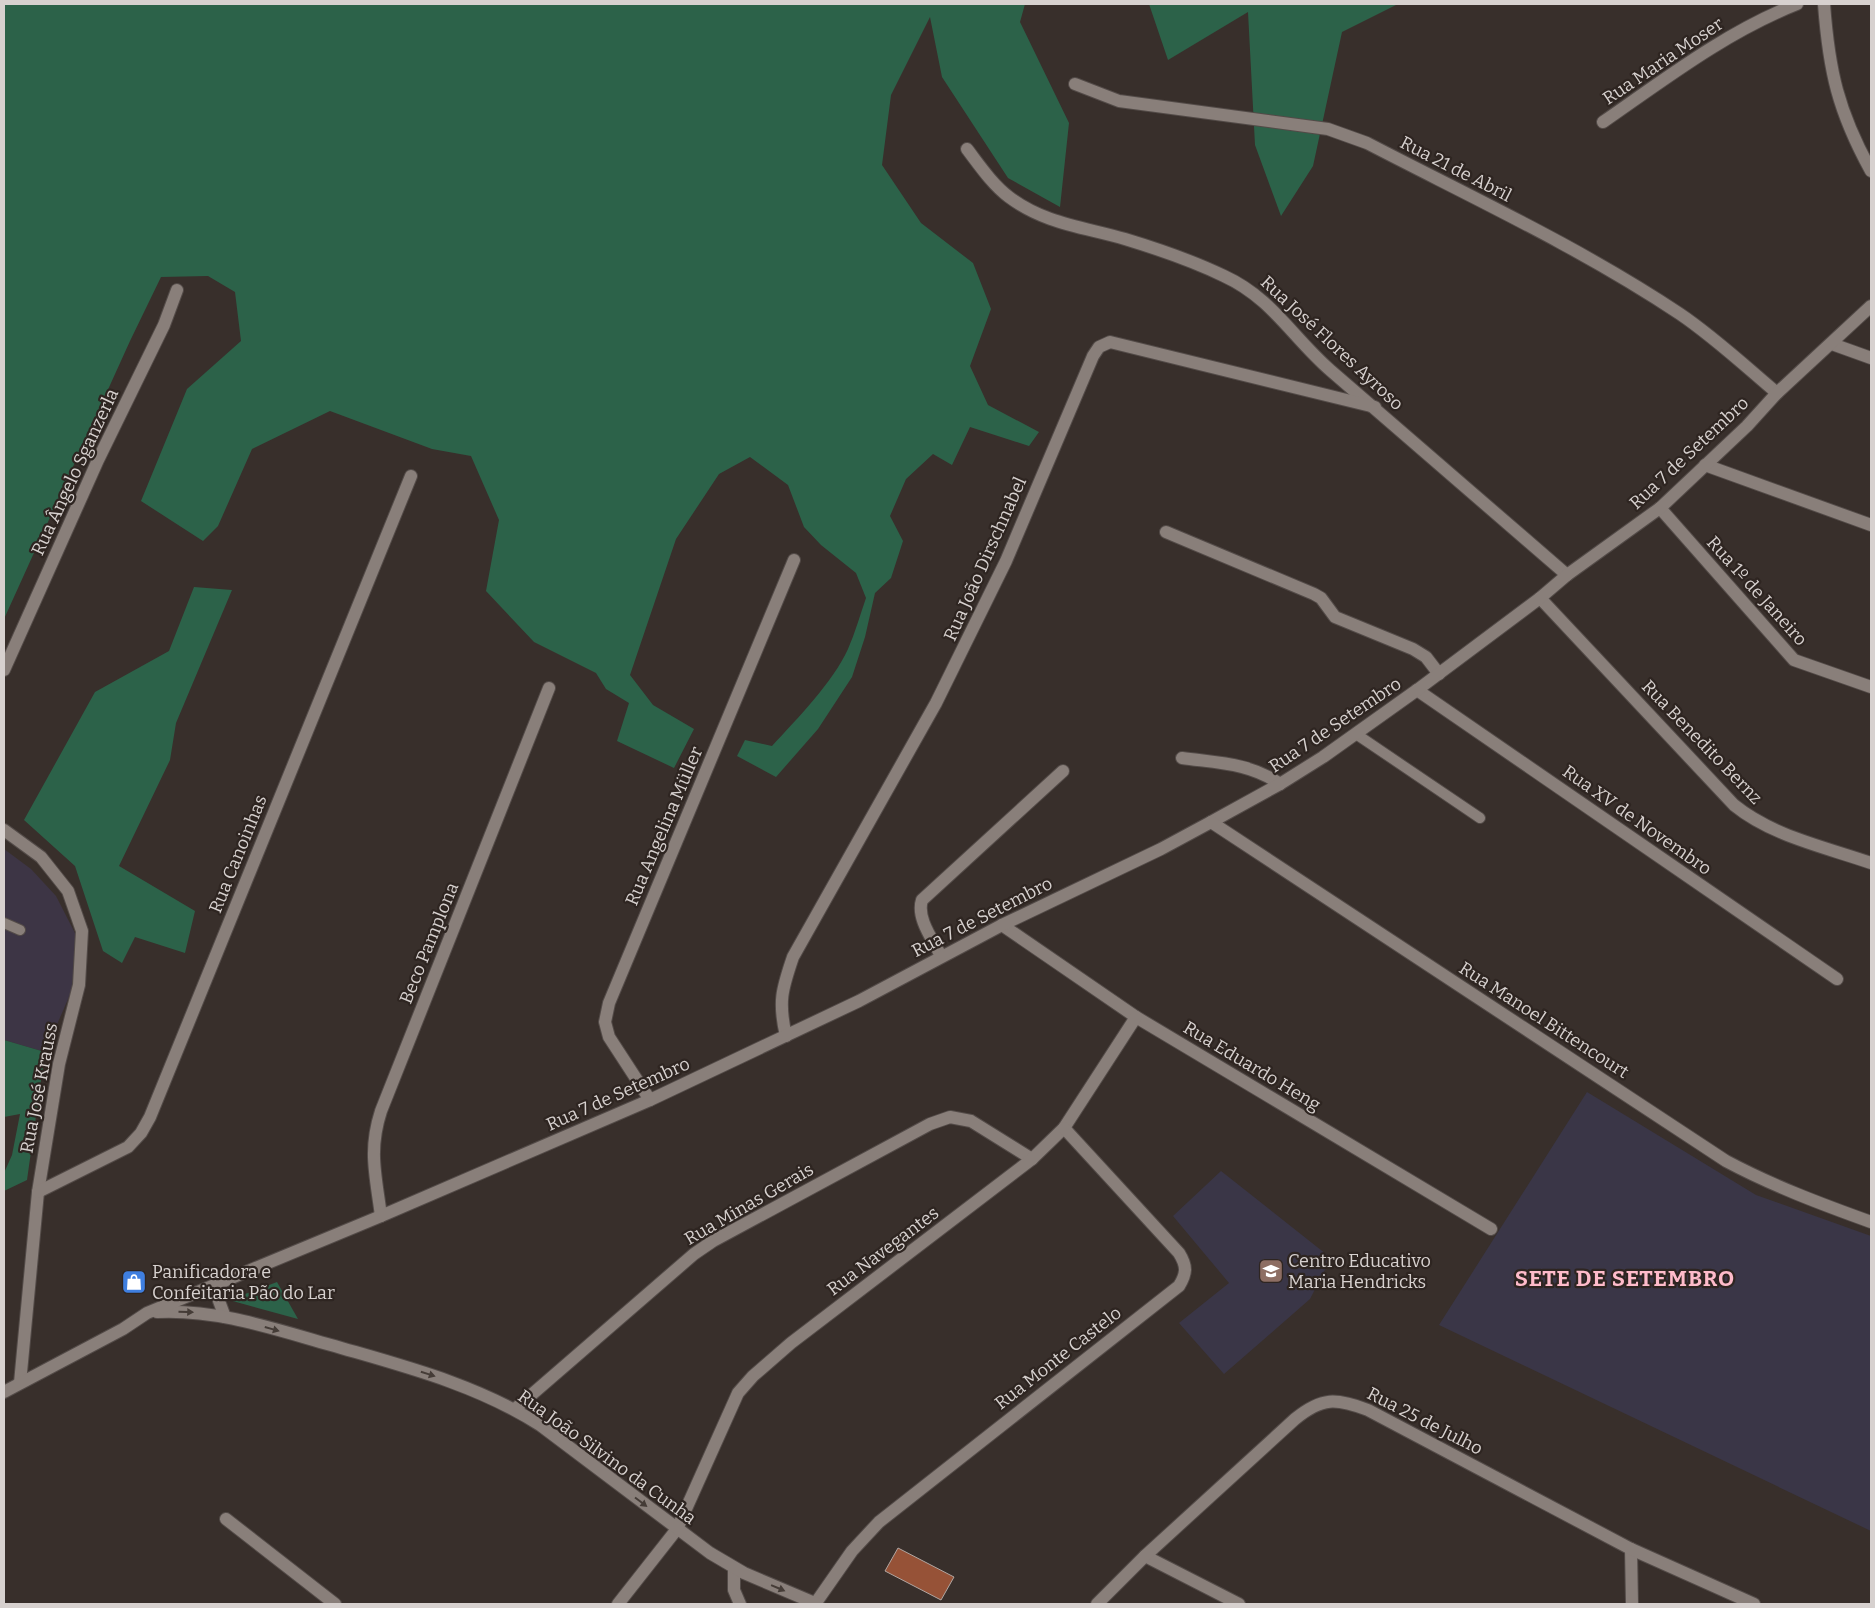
<svg xmlns="http://www.w3.org/2000/svg" width="1875" height="1608" font-family="Bitter,serif">
<style>
.education{fill:#3a3647}
.medical{fill:#3d3545}
.green{fill:#2c6249}
.building{fill:#965237;stroke:#b1a6a1}
.lines{fill:none;stroke-linecap:round;stroke-linejoin:round}
.service-casing{stroke:#534b48;stroke-width:12}
.minor-casing{stroke:#534b48;stroke-width:14}
.tertiary-casing{stroke:#534b48;stroke-width:14}
.service{stroke:#897f7a;stroke-width:10}
.minor{stroke:#897f7a;stroke-width:12}
.tertiary{stroke:#897f7a;stroke-width:12}
.oneway{fill:#453c37}
.labels{text-anchor:middle;dominant-baseline:central;stroke-width:4.5;stroke-linejoin:round;paint-order:stroke}
.street-label{font-size:18px;fill:#d7d1cf;stroke:#2e2521}
.poi-label{font-size:18px;fill:#d7d1cf;stroke:#2e2521;text-anchor:start}
.district-label{font-size:22px;font-weight:bold;letter-spacing:1px;fill:#febbca;stroke:#2e2521}
</style>
<rect width="100%" height="100%" fill="#382f2b"/>
<g class="education">
<polygon points="1587,1092 1756,1195 1871,1236 1871,1531 1439,1325"/>
<polygon points="1221,1171 1331,1258 1310,1299 1224,1374 1179,1323 1229,1283 1173,1216"/>
</g>
<polygon class="medical" points="4,849 31,869 56,896 77,937 72,990 45,1052 4,1040"/>
<g class="green">
<path d="M4,4H1025L1020,22L1069,123L1060,207L1008,178L942,77L930,17L891,95L882,165L921,223L973,263L991,309L970,366L988,405L1039,432L1029,446L970,427L952,465L933,454L906,479L890,516L903,541L891,578L875,593L865,637L852,677L818,729L776,777L737,756L745,740L772,746C797,719 833,682 848,649C855,633 860,615 866,598L856,573L821,545L804,527L788,485L750,457L719,474L676,539L630,675L653,705L694,729L674,768L617,741L629,703L606,689L596,673L534,642L486,591L499,520L471,456L432,449L330,411L252,449L218,526L203,541L141,501L187,389L241,341L235,292L208,276L161,277L130,341L4,619Z"/>
<polygon points="1149,4 1398,4 1342,32 1313,166 1281,216 1255,145 1248,12 1168,60"/>
<polygon points="194,587 232,590 176,723 170,760 119,866 195,911 185,953 135,937 122,963 103,951 75,866 24,820 95,692 169,651"/>
<polygon points="4,1040 45,1052 27,1180 4,1191 4,1173 12,1155 20,1114 4,1117"/>
<polygon points="277,1282 298,1319 229,1300"/>
</g>
<polygon class="building" points="898,1548 954,1577 941,1600 885,1571"/>
<g class="lines">
<defs>
<g id="service">
<polyline points="1356,734 1480,818"/>
<polyline points="4,923 20,930"/>
</g>
<g id="minor">
<path d="M1824,4C1829,71 1838,111 1871,171"/>
<path d="M1075,84L1119,101L1328,129L1367,143C1473,198 1581,248 1680,314C1714,337 1745,366 1777,393"/>
<path d="M1603,122C1665,79 1726,32 1797,4"/>
<path d="M967,149C980,166 992,184 1009,197C1045,224 1084,227 1125,239C1158,249 1193,261 1224,276C1272,298 1292,337 1330,370C1409,439 1488,507 1567,575"/>
<polyline points="1832,344 1871,358"/>
<polyline points="1705,465 1871,525"/>
<polyline points="1660,508 1794,660 1871,687"/>
<polyline points="1166,532 1314,594 1321,598 1335,617 1413,649 1426,657 1439,674"/>
<path d="M1540,598L1734,805C1772,836 1825,847 1871,863"/>
<polyline points="4,670 98,460 164,325 177,290"/>
<polyline points="1417,690 1837,979"/>
<path d="M1182,758C1218,763 1250,763 1280,784"/>
<polyline points="1211,822 1280,784 1323,757 1417,690 1540,598 1567,575 1660,508 1747,426 1777,393 1871,306"/>
<polyline points="4,830 41,857 68,891 82,931 79,985 59,1064 38,1192 20,1383"/>
<polyline points="1002,925 1136,1017 1491,1229"/>
<path d="M941,956C933,940 916,918 922,900L1063,771"/>
<path d="M786,1036C778,1002 782,989 793,957L936,703L1006,561L1093,356L1099,347L1110,342L1375,407"/>
<polyline points="650,1100 609,1037 605,1022 609,1003 794,560"/>
<polyline points="38,1192 128,1147 141,1133 150,1117 411,476"/>
<path d="M381,1216C376,1176 368,1151 381,1111L549,688"/>
<polyline points="515,1409 694,1254 713,1241 930,1124 950,1117 971,1121 1032,1159"/>
<polyline points="226,1519 335,1604"/>
<polyline points="1631,1549 1632,1604"/>
<polyline points="1145,1556 1239,1604"/>
<polyline points="734,1568 734,1590 740,1604"/>
<polyline points="618,1604 677,1529 738,1393 753,1376 791,1343 1032,1159 1064,1128 1136,1017"/>
<path d="M815,1604L852,1551L879,1522L1179,1286C1187,1273 1187,1266 1179,1253L1064,1128"/>
<path d="M1097,1604L1145,1556L1295,1419C1322,1397 1336,1398 1368,1410L1631,1549L1754,1604"/>
</g>
<g id="tertiary">
<polyline points="216,1284 219,1301 225,1317"/>
<path d="M157,1312C217,1309 274,1329 331,1345C403,1366 476,1384 540,1425L710,1553L744,1573L817,1604"/>
<path d="M4,1392L123,1329L147,1313L381,1216L650,1100L859,1001L1002,925L1161,849L1211,822L1726,1161C1773,1186 1821,1204 1871,1222"/>
</g>
</defs>
<use href="#service" class="service-casing"/>
<use href="#minor" class="minor-casing"/>
<use href="#tertiary" class="tertiary-casing"/>
<use href="#service" class="service"/>
<use href="#minor" class="minor"/>
<use href="#tertiary" class="tertiary"/>
</g>
<defs><path id="oneway-solid" d="M-6-.8H1V-3.2L6.5 0L1 3.2V.8H-6Z" transform="scale(1.25)"/></defs>
<g class="oneway">
<use href="#oneway-solid" transform="translate(186 1312) rotate(2)"/>
<use href="#oneway-solid" transform="translate(272 1329) rotate(16)"/>
<use href="#oneway-solid" transform="translate(428 1374) rotate(18)"/>
<use href="#oneway-solid" transform="translate(641 1502) rotate(37)"/>
<use href="#oneway-solid" transform="translate(778 1588) rotate(23)"/>
</g>
<defs>
<symbol id="school-square" viewBox="-11 -11 22 22"><rect x="-9" y="-9" width="18" height="18" rx="4" fill="#8d6e63" stroke="#2e2521"/><path d="M0-5L7-2L0 1L-7-2ZM-4 1L0 2.5L4 1V4Q0 6-4 4Z" fill="#fff"/></symbol>
<symbol id="shop-square" viewBox="-11 -11 22 22"><rect x="-9" y="-9" width="18" height="18" rx="4" fill="#3f7fe0" stroke="#2e2521"/><path d="M-5-2.5h2.3a2.7 3.5 0 0 1 5.4 0H5L5.5 6h-11ZM-1.5-2.5h3a1.5 2.3 0 0 0-3 0Z" fill="#fff"/></symbol>
</defs>
<g fill-rule="evenodd">
<use href="#school-square" x="1257" y="1257" width="28" height="28"/>
<use href="#shop-square" x="120" y="1268" width="28" height="28"/>
</g>
<g class="labels">
<g class="street-label">
<text transform="translate(1663 61) rotate(-34)">Rua Maria Moser</text>
<text transform="translate(1456 169) rotate(27)">Rua 21 de Abril</text>
<text transform="translate(1332 343) rotate(43)">Rua José Flores Ayroso</text>
<text transform="translate(1689 453) rotate(-43)">Rua 7 de Setembro</text>
<text transform="translate(75 472) rotate(-65)">Rua Ângelo Sganzerla</text>
<text transform="translate(985 559) rotate(-66)">Rua João Dirschnabel</text>
<text transform="translate(1757 591) rotate(48)">Rua 1º de Janeiro</text>
<text transform="translate(1335 725) rotate(-34)">Rua 7 de Setembro</text>
<text transform="translate(1702 742) rotate(46)">Rua Benedito Bernz</text>
<text transform="translate(1637 820) rotate(35)">Rua XV de Novembro</text>
<text transform="translate(664 826) rotate(-67)">Rua Angelina Müller</text>
<text transform="translate(238 854) rotate(-68)">Rua Canoinhas</text>
<text transform="translate(982 917) rotate(-27)">Rua 7 de Setembro</text>
<text transform="translate(429 943) rotate(-68)">Beco Pamplona</text>
<text transform="translate(1544 1020) rotate(33)">Rua Manoel Bittencourt</text>
<text transform="translate(1252 1066) rotate(31)">Rua Eduardo Heng</text>
<text transform="translate(39 1088) rotate(-79)">Rua José Krauss</text>
<text transform="translate(618 1094) rotate(-24)">Rua 7 de Setembro</text>
<text transform="translate(749 1204) rotate(-30)">Rua Minas Gerais</text>
<text transform="translate(883 1251) rotate(-37)">Rua Navegantes</text>
<text transform="translate(1058 1358) rotate(-38)">Rua Monte Castelo</text>
<text transform="translate(1425 1421) rotate(27)">Rua 25 de Julho</text>
<text transform="translate(607 1457) rotate(36)">Rua João Silvino da Cunha</text>
</g>
<g class="poi-label">
<text x="1288" y="1261">Centro Educativo<tspan x="1288" dy="21">Maria Hendricks</tspan></text>
<text x="152" y="1272">Panificadora e<tspan x="152" dy="21">Confeitaria Pão do Lar</tspan></text>
</g>
<g class="district-label">
<text x="1625" y="1278">SETE DE SETEMBRO</text>
</g>
</g>
<rect width="1875" height="1608" fill="none" stroke="#d7d1cf" stroke-width="10"/>
</svg>
